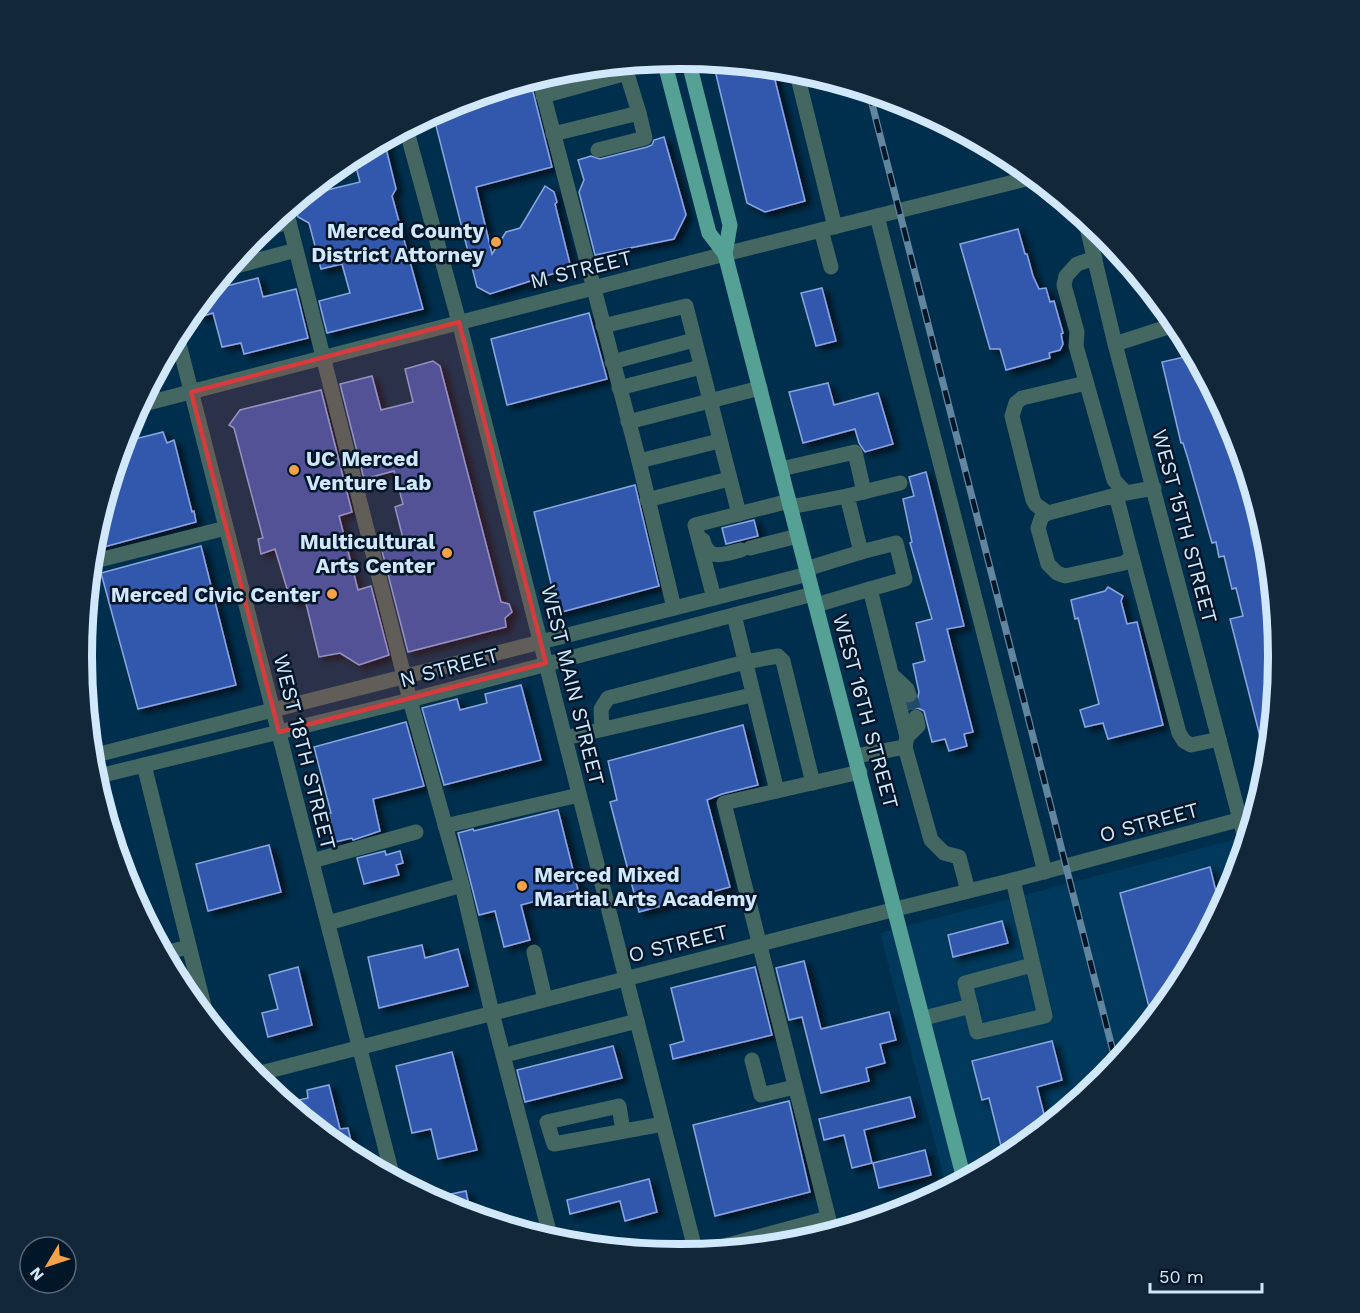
<svg xmlns="http://www.w3.org/2000/svg" width="1360" height="1313" font-family="'Work Sans',sans-serif">
<style>
.built{fill:#00395b}
.building{fill:#3359ae;stroke:#89a6e1;stroke-width:1.5;filter:url(#shadow)}
.lines{fill:none;stroke-linecap:round;stroke-linejoin:round}
.minor-tunnel{stroke:#1f4b67;stroke-width:15;stroke-dasharray:15 8;stroke-linecap:butt}
.minor{stroke:#446762;stroke-width:15}
.major{stroke:#55a196;stroke-width:15}
.rail-casing{stroke:#62869f;stroke-width:7}
.rail{stroke:#011627;stroke-width:4.5;stroke-dasharray:14;stroke-linecap:butt}
.marked{fill:#d63b3d;fill-opacity:0.2;stroke:#d63b3d;stroke-width:4.5;stroke-linejoin:round}
.poi-dot{fill:#f7a149;stroke:#011627;stroke-width:2}
.labels{text-anchor:middle;dominant-baseline:central;stroke-width:5;stroke-linejoin:round;paint-order:stroke}
.poi-label{font-size:21px;font-weight:bold;fill:#d1e8fc;stroke:#011627;text-anchor:end}
.street-label{font-size:21px;fill:#d1e8fc;stroke:#011627}
.rim{fill:none;stroke:#d1e8fc;stroke-width:8}
</style>
<defs>
<filter id="shadow"><feDropShadow dx="6" dy="4" stdDeviation="3" flood-color="#0009"/></filter>
</defs>
<rect width="100%" height="100%" fill="#002f4d"/>
<polygon class="built" points="1248,836 1232,886 1177,989 1103,1080 1012,1154 947,1189 880,933"/>
<g class="building">
<polygon points="713,62 772,68 805,201 765,212 747,203"/>
<polygon points="530,80 552,167 476,187 492,254 506,232 520,228 545,186 554,192 557,202 555,204 571,268 490,294 477,287 433,114 451,104"/>
<polygon points="664,137 686,215 674,239 595,255 579,192 584,180 578,160 591,156 600,159 647,147 652,145 654,140"/>
<polygon points="384,140 396,189 392,196 423,309 327,333 319,301 350,293 342,264 321,269 309,223 298,217 293,204 303,196 360,182 353,156"/>
<polygon points="1018,229 1025,254 1027,254 1033,276 1039,289 1046,288 1050,302 1054,301 1063,333 1061,334 1063,344 1060,350 1049,353 1050,358 1006,370 1000,349 990,349 960,244"/>
<polygon points="258,278 263,297 296,289 308,338 244,354 241,343 222,347 213,313 200,317 197,307 211,290"/>
<polygon points="822,288 836,341 816,346 801,293"/>
<polygon points="589,313 607,379 507,405 491,339"/>
<polygon points="1193,355 1233,428 1255,503 1249,504 1256,532 1251,533 1271,607 1273,611 1278,657 1268,760 1266,760 1230,619 1243,616 1236,588 1232,589 1224,556 1219,557 1216,542 1212,543 1188,459 1183,443 1181,443 1162,362"/>
<polygon points="433,361 440,366 501,602 509,604 512,612 505,618 506,627 408,652 382,551 405,546 395,507 403,504 394,471 364,479 340,384 372,376 381,410 413,402 405,369"/>
<polygon points="828,383 834,405 878,393 893,444 865,452 859,443 855,429 803,443 789,392"/>
<polygon points="321,390 352,512 339,516 358,590 371,586 389,655 359,665 340,653 319,657 305,599 291,602 275,549 261,554 258,539 263,538 234,428 229,425 240,410"/>
<polygon points="163,432 167,443 174,440 192,512 194,511 196,522 93,550 94,540 123,442"/>
<polygon points="926,472 964,626 947,629 973,732 964,734 967,746 949,751 945,739 932,742 924,711 918,708 910,709 909,705 917,701 919,692 913,664 925,661 916,623 932,619 910,543 912,542 903,499 914,496 909,477"/>
<polygon points="635,485 659,586 558,613 534,512"/>
<polygon points="754,520 758,536 726,544 722,528"/>
<polygon points="201,546 236,685 138,709 101,573"/>
<polygon points="1108,587 1123,596 1121,601 1127,624 1137,622 1163,725 1108,739 1103,723 1085,727 1080,710 1099,704 1078,618 1075,619 1071,600 1105,591"/>
<polygon points="521,685 541,760 444,785 422,708 457,699 460,710 487,703 485,694"/>
<polygon points="406,722 424,786 373,799 380,831 353,840 352,838 335,842 329,813 331,813 314,747"/>
<polygon points="743,725 758,785 722,794 707,800 730,887 639,912 610,802 617,800 608,761"/>
<polygon points="558,810 578,890 521,905 530,940 504,947 495,911 479,915 458,833 473,829 474,831"/>
<polygon points="269,845 281,892 208,911 196,864"/>
<polygon points="385,851 386,855 400,851 403,863 396,865 399,875 364,884 357,858"/>
<polygon points="1210,867 1220,908 1177,989 1152,1019 1120,893"/>
<polygon points="1002,921 1008,943 953,957 948,935"/>
<polygon points="422,945 425,958 458,949 468,986 379,1008 368,957"/>
<polygon points="804,961 821,1029 889,1012 896,1040 880,1044 885,1063 866,1068 869,1081 821,1093 802,1017 789,1020 776,968"/>
<polygon points="298,967 312,1025 268,1037 262,1013 278,1009 269,975"/>
<polygon points="755,967 772,1035 673,1059 670,1045 684,1041 671,988"/>
<polygon points="1052,1041 1062,1080 1037,1087 1047,1126 1004,1158 989,1098 982,1100 972,1061"/>
<polygon points="613,1046 622,1078 525,1102 517,1070"/>
<polygon points="452,1052 477,1150 438,1159 431,1129 412,1133 396,1066"/>
<polygon points="329,1085 340,1129 348,1128 355,1158 347,1154 286,1103 308,1098 307,1090"/>
<polygon points="910,1097 915,1117 864,1130 872,1163 852,1168 844,1135 824,1140 819,1119"/>
<polygon points="789,1101 810,1192 715,1216 693,1125"/>
<polygon points="925,1150 931,1175 879,1188 873,1163"/>
<polygon points="649,1179 657,1212 625,1221 620,1201 570,1214 567,1200"/>
<polygon points="466,1191 471,1215 451,1209 431,1198"/>
</g>
<g class="lines">
<polyline class="minor-tunnel" points="909,695 916,717"/>
<g class="minor">
<polyline points="796,70 835,227"/>
<polyline points="539,78 639,461 674,608"/>
<polyline points="543,96 627,73"/>
<polyline points="406,128 459,322 696,1253"/>
<polyline points="553,134 639,113 624,64"/>
<polyline points="598,150 645,138 639,113"/>
<polyline points="286,210 410,700 462,885 492,1013 551,1239"/>
<polyline points="877,216 1045,872"/>
<polyline points="1085,219 1115,344 1246,842"/>
<polyline points="263,229 289,222"/>
<polyline points="821,230 831,267"/>
<polyline points="1095,258 1077,264 1066,276 1064,285 1077,332 1076,346 1114,480 1126,493 1154,488"/>
<polyline points="229,268 296,250"/>
<polyline points="603,326 686,306 739,514"/>
<polyline points="177,336 393,1178"/>
<polyline points="1115,344 1177,324"/>
<polyline points="612,362 694,340"/>
<polyline points="619,388 701,367"/>
<polyline points="140,405 725,254 1034,177"/>
<polyline points="628,422 760,388"/>
<polyline points="639,461 719,441"/>
<polyline points="781,469 855,452 864,492"/>
<polyline points="900,483 847,496 861,552 896,543 905,579 870,589 907,737 905,747 931,840 944,853 959,857 968,891"/>
<polyline points="1116,495 1132,557 1124,563 1065,576 1057,573 1048,564 1038,528 1042,516 1048,513 1116,495 1126,493"/>
<polyline points="647,500 729,479"/>
<polyline points="790,507 847,496"/>
<polyline points="1048,513 1036,505 1033,500 1012,416 1016,403 1022,398 1086,383"/>
<path d="M703,540C708,562 724,554 741,550"/>
<polyline points="750,548 798,536"/>
<polyline points="1132,557 1179,733 1184,741 1191,745 1219,739"/>
<polyline points="91,562 226,528"/>
<polyline points="806,569 861,552"/>
<polyline points="714,598 695,525 789,501"/>
<polyline points="816,605 870,589"/>
<polyline points="734,615 777,791"/>
<polyline points="892,675 907,689 909,695"/>
<polyline points="602,729 601,709 608,698 745,662 778,656 783,661 813,783"/>
<polyline points="907,737 918,726 916,717"/>
<polyline points="565,738 752,695"/>
<polyline points="92,756 808,574"/>
<polyline points="856,756 905,747"/>
<polyline points="144,765 207,1018"/>
<polyline points="95,777 410,700 813,594"/>
<polyline points="445,826 579,795"/>
<polyline points="312,861 416,832"/>
<polyline points="1013,880 1045,1016 977,1032 965,983 1032,965"/>
<polyline points="328,923 462,885"/>
<polyline points="534,952 545,999"/>
<polyline points="164,953 189,947"/>
<polyline points="924,1018 971,1006"/>
<polyline points="513,1053 637,1021"/>
<polyline points="752,1060 761,1095 795,1087"/>
<polyline points="253,1075 896,909 1013,880 1253,816"/>
<polyline points="623,1131 619,1106 547,1122 554,1144 663,1124"/>
<polyline points="832,1232 724,803 860,772"/>
<polyline points="698,1253 828,1218"/>
</g>
<g class="major">
<polyline points="688,59 730,225 725,254 964,1179"/>
<polyline points="664,60 709,233 725,254"/>
</g>
<defs>
<polyline id="rail" points="869,92 1116,1063"/>
</defs>
<use href="#rail" class="rail-casing"/>
<use href="#rail" class="rail"/>
</g>
<path class="marked" d="M459,322L546,663L279,732L191,392Z"/>
<g class="poi-dot">
<circle cx="496" cy="242" r="6"/>
<circle cx="294" cy="470" r="6"/>
<circle cx="447" cy="553" r="6"/>
<circle cx="332" cy="594" r="6"/>
<circle cx="522" cy="886" r="6"/>
</g>
<g class="labels">
<g class="poi-label">
<text x="484" y="230">Merced County<tspan x="484" dy="24">District Attorney</tspan></text>
<text x="306" y="458" text-anchor="start">UC Merced<tspan x="306" dy="24">Venture Lab</tspan></text>
<text x="435" y="541">Multicultural<tspan x="435" dy="24">Arts Center</tspan></text>
<text x="320" y="594">Merced Civic Center</text>
<text x="534" y="874" text-anchor="start">Merced Mixed<tspan x="534" dy="24">Martial Arts Academy</tspan></text>
</g>
<g class="street-label">
<text transform="translate(581 269) rotate(-14)">M STREET</text>
<text transform="translate(1185 526) rotate(75)">WEST 15TH STREET</text>
<text transform="translate(449 667) rotate(-15)">N STREET</text>
<text transform="translate(573 685) rotate(76)">WEST MAIN STREET</text>
<text transform="translate(866 711) rotate(75)">WEST 16TH STREET</text>
<text transform="translate(305 752) rotate(76)">WEST 18TH STREET</text>
<text transform="translate(1149 822) rotate(-15)">O STREET</text>
<text transform="translate(678 943) rotate(-14)">O STREET</text>
</g>
</g>
<path d="M0 0H1360V1313H0ZM679 69H681A587 587 0 0 1 1268 656V657A587 587 0 0 1 681 1244H679A587 587 0 0 1 92 657V656A587 587 0 0 1 679 69Z" fill="#122738" fill-rule="evenodd"/>
<path class="rim" d="M679 69H681A587 587 0 0 1 1268 656V657A587 587 0 0 1 681 1244H679A587 587 0 0 1 92 657V656A587 587 0 0 1 679 69Z"/>
<g transform="translate(48 1265) rotate(231)"><circle r="28" fill="#011627" stroke="#546a7c" stroke-width="1.5"/>
<path d="M0-4.5L10 22L0 15L-10 22Z" fill="#f7a149"/>
<text y="-9" font-size="16" font-weight="bold" text-anchor="middle" fill="#d1e8fc">N</text>
</g>
<path d="M1150 1283v9h112v-9" fill="none" stroke="#d1e8fc" stroke-width="3"/>
<text x="1159" y="1283" font-size="18" fill="#d1e8fc" stroke="#011627" stroke-width="4.5" paint-order="stroke">50 m</text>
</svg>
